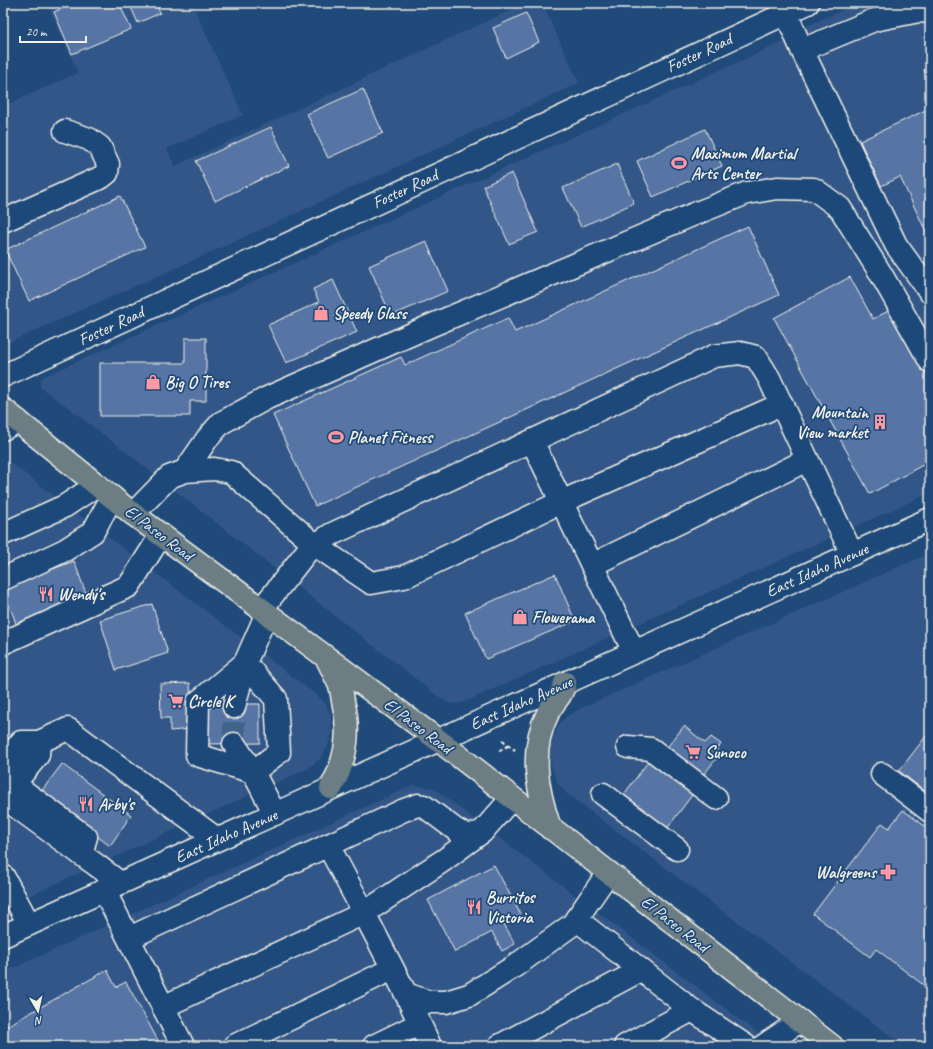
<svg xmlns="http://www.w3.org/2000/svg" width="933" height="1049" font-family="Caveat,sans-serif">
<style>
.built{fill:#305787}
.building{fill:#5674a5;stroke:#f4f1e8}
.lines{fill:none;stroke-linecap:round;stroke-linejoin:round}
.minor-tunnel{stroke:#3f638a;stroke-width:22;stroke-dasharray:22 11;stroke-linecap:butt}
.minor-casing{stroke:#f4f1e8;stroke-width:25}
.major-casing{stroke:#f4f1e8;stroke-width:25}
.path{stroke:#f4f1e8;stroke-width:2.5;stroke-dasharray:4 3;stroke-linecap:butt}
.minor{stroke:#1f4a7a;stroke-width:22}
.major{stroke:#6c7e84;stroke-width:22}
.labels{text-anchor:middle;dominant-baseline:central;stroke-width:3.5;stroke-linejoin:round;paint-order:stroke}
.street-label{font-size:17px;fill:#f4f1e8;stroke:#1f4a7a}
.poi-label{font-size:17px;font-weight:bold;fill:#f4f1e8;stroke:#1f4a7a;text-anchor:start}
</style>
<rect width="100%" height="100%" fill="#1f4a7a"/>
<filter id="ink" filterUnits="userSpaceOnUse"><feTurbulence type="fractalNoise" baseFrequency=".025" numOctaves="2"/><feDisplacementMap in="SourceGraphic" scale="8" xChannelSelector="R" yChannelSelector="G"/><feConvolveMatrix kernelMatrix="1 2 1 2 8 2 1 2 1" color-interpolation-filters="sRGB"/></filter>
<g filter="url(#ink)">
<g class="built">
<polygon points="47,3 192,3 243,115 167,149 175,166 526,3 542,3 579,83 214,251 3,345 3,106 78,73"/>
<polygon points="859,3 930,3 930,265 907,276 930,318 930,493 465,702 455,704 448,703 435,694 136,460 68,407 42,389 40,386 40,380 45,376 789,39 788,34"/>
<polygon points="3,457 314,693 326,704 331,716 332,732 328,746 320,759 307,769 3,908"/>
<polygon points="930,553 930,1046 904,1046 705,898 610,826 568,795 558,784 552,768 549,752 553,737 559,724 567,716 581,708"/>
<polygon points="413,785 433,788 775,1046 3,1046 3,973"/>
</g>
<g class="building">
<polygon points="74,3 119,3 131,29 72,54 54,12"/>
<polygon points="129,3 156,3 160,13 138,23"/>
<polygon points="526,13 539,42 506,58 493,28"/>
<polygon points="930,67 930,83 924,70"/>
<polygon points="363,89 383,133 328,158 307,114"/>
<polygon points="930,108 930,240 900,177 881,186 860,141"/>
<polygon points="271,127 289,166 215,201 196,161"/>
<polygon points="705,129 722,166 653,197 637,161"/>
<polygon points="617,164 634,203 581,227 563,188"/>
<polygon points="512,173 538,232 509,244 483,186"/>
<polygon points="120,196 145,247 29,301 5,250"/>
<polygon points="748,226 779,295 315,506 273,415 401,357 405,365 508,318 515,332"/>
<polygon points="426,241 448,291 391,316 369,266"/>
<polygon points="850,277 873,319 890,310 930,382 930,461 870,494 774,318"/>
<polygon points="333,280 357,332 286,363 268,325 319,302 313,289"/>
<polygon points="185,338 206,338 206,401 190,401 190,416 100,416 100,363 185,363"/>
<polygon points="74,561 88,599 17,626 3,588"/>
<polygon points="555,574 575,621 486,659 465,613"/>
<polygon points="152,604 168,653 116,670 100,620"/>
<polygon points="190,683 192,729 170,731 170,718 161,718 160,684"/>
<polygon points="205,704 260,704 260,743 206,744"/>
<polygon points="684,726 705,743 711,737 721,744 716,751 720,754 701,778 665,750"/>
<polygon points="930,731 930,795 899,771"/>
<polygon points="650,759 695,791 666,830 622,797"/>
<polygon points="62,764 131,815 110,846 40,793"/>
<polygon points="903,810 930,830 930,990 876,949 870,957 813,914 882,823 889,828"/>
<polygon points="494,865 521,915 504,924 515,944 502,951 492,932 455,952 428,900"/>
<polygon points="107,970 116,987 126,982 161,1046 3,1046 3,1028"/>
</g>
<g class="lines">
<polyline class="minor-tunnel" points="234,744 234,707"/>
<defs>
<g id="minor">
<polyline points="786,13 802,50 896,245 930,292"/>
<polyline points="802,50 874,20 919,11 930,12"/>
<polyline points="3,221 102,177 107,173 108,164 100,147 89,139 65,131"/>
<polyline points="3,376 808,3"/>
<polyline points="3,429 18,421"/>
<polyline points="532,441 634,652"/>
<polyline points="185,471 207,439 221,423 267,398 430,326 692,215 747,193 777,188 814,189 840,208 881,274 930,361"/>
<polyline points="133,514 169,477 185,471 214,469 231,472 315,545 371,583 404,577 561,502 782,404"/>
<polyline points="3,534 65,506 97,485"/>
<polyline points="592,565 807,460"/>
<polyline points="3,579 65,550 93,532 112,497"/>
<polyline points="261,610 308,550 332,534 714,356 740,353 756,357 769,378 852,554"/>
<polyline points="267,613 245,663 276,699 279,752 253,772 275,814"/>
<polyline points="3,643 129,586 161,535"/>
<polyline points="245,663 198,702 197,755 253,772"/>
<polyline points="234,707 245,663"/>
<polyline points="39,742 38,755 14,784 86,837 81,854"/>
<polyline points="234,744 253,772"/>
<polyline points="628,747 651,749 716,798"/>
<polyline points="3,766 21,742 39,742 68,729 217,839"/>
<polyline points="882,774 930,811"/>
<polyline points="603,794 677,849"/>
<polyline points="3,797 81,854 99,867 120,883"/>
<polyline points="482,832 444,860 364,913 406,994 429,1002 446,1002 469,995 515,966 573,924 608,873"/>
<polyline points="3,876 29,924"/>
<polyline points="104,890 183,1046"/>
<polyline points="576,919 692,1010 625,1046"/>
<polyline points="3,936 930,519"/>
<polyline points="129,938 404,810 418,805 424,806 456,830 467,836 482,832 512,798"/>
<polyline points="406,994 430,1046"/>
<polyline points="163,1007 364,913 328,845"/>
<polyline points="692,1010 746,1046"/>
<polyline points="234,1046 392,969"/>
<polyline points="374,1046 419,1024"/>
<polyline points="499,1046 641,970"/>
<polyline points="763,1046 800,1021"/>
</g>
<g id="major">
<polyline points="3,409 133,514 438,740 832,1046"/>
<path d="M328,661C332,669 336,677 340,686C342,691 342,696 343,701C349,724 348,746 340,768C338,775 334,781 331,788"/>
<path d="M550,828C537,790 529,750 548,713C551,706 556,701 560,695C562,691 564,687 565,683"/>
</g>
</defs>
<use href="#minor" class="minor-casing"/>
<use href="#major" class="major-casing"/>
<g class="path">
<polyline points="502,740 515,750"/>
<polyline points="499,751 509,745"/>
</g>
<use href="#minor" class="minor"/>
<use href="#major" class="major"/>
</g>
</g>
<defs>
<symbol id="stadium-bare" viewBox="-9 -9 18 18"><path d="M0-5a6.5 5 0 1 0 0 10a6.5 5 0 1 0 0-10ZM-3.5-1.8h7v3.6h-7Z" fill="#ff9aa2" stroke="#1f4a7a" stroke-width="2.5" paint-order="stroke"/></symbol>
<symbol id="shop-bare" viewBox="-9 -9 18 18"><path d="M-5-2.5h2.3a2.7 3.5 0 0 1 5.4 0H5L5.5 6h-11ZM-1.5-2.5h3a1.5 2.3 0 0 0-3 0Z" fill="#ff9aa2" stroke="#1f4a7a" stroke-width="2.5" paint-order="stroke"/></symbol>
<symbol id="building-bare" viewBox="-9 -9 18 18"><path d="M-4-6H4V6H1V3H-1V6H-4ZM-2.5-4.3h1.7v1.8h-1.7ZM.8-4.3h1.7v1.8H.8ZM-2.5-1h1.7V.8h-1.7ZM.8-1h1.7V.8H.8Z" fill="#ff9aa2" stroke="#1f4a7a" stroke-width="2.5" paint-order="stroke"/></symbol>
<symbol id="restaurant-bare" viewBox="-9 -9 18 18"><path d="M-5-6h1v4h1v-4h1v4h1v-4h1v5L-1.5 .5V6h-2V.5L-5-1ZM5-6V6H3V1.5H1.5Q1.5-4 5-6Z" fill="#ff9aa2" stroke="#1f4a7a" stroke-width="2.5" paint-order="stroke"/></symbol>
<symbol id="supermarket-bare" viewBox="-9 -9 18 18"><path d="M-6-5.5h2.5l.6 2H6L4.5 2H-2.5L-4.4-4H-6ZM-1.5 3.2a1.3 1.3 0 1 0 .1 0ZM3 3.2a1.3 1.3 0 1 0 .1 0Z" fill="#ff9aa2" stroke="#1f4a7a" stroke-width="2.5" paint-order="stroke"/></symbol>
<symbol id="pharmacy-bare" viewBox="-9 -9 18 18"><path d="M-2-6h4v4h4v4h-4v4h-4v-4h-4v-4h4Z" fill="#ff9aa2" stroke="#1f4a7a" stroke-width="2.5" paint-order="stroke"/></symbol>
</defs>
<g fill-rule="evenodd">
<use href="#stadium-bare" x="668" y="152" width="22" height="22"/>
<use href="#shop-bare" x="310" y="302" width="22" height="22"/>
<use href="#shop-bare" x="142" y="371" width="22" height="22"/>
<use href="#building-bare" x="869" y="411" width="22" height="22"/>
<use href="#stadium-bare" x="325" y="426" width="22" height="22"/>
<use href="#restaurant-bare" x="35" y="583" width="22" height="22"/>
<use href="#shop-bare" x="509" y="606" width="22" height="22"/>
<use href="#supermarket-bare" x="165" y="690" width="22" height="22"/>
<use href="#supermarket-bare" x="682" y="741" width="22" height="22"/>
<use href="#restaurant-bare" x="75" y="793" width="22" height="22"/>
<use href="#pharmacy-bare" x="877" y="861" width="22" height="22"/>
<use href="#restaurant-bare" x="463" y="896" width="22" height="22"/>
</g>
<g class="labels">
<g class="street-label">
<text transform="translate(699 53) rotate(-25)">Foster Road</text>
<text transform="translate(405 189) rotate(-25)">Foster Road</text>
<text transform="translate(111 326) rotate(-25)">Foster Road</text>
<text transform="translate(159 533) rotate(37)">El Paseo Road</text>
<text transform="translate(817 570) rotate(-24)">East Idaho Avenue</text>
<text transform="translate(521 703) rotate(-24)">East Idaho Avenue</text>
<text transform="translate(418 726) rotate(37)">El Paseo Road</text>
<text transform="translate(226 836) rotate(-24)">East Idaho Avenue</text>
<text transform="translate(675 924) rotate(38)">El Paseo Road</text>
</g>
<g class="poi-label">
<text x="691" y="153">Maximum Martial<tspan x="691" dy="20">Arts Center</tspan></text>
<text x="333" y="313">Speedy Glass</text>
<text x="165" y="382">Big O Tires</text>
<text x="868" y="412" text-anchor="end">Mountain<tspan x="868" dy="20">View market</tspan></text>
<text x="348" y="437">Planet Fitness</text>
<text x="58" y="594">Wendy's</text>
<text x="532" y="617">Flowerama</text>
<text x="188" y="701">Circle K</text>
<text x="705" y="752">Sunoco</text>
<text x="98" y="804">Arby's</text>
<text x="876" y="872" text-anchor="end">Walgreens</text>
<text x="486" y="897">Burritos<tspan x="486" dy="20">Victoria</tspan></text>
</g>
</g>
<rect width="933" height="1049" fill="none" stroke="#1f4a7a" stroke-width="16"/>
<rect x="8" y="8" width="917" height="1033" fill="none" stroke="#f4f1e8" stroke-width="1.5" filter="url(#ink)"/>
<g transform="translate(38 1011) rotate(171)" stroke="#1f4a7a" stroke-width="3" paint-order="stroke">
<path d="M0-3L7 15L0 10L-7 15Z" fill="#f4f1e8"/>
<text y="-6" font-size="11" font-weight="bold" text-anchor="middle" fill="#f4f1e8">N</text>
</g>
<path d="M20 36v6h66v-6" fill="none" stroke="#f4f1e8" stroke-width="2"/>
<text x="26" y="36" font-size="12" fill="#f4f1e8" stroke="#1f4a7a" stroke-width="3" paint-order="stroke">20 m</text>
</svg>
